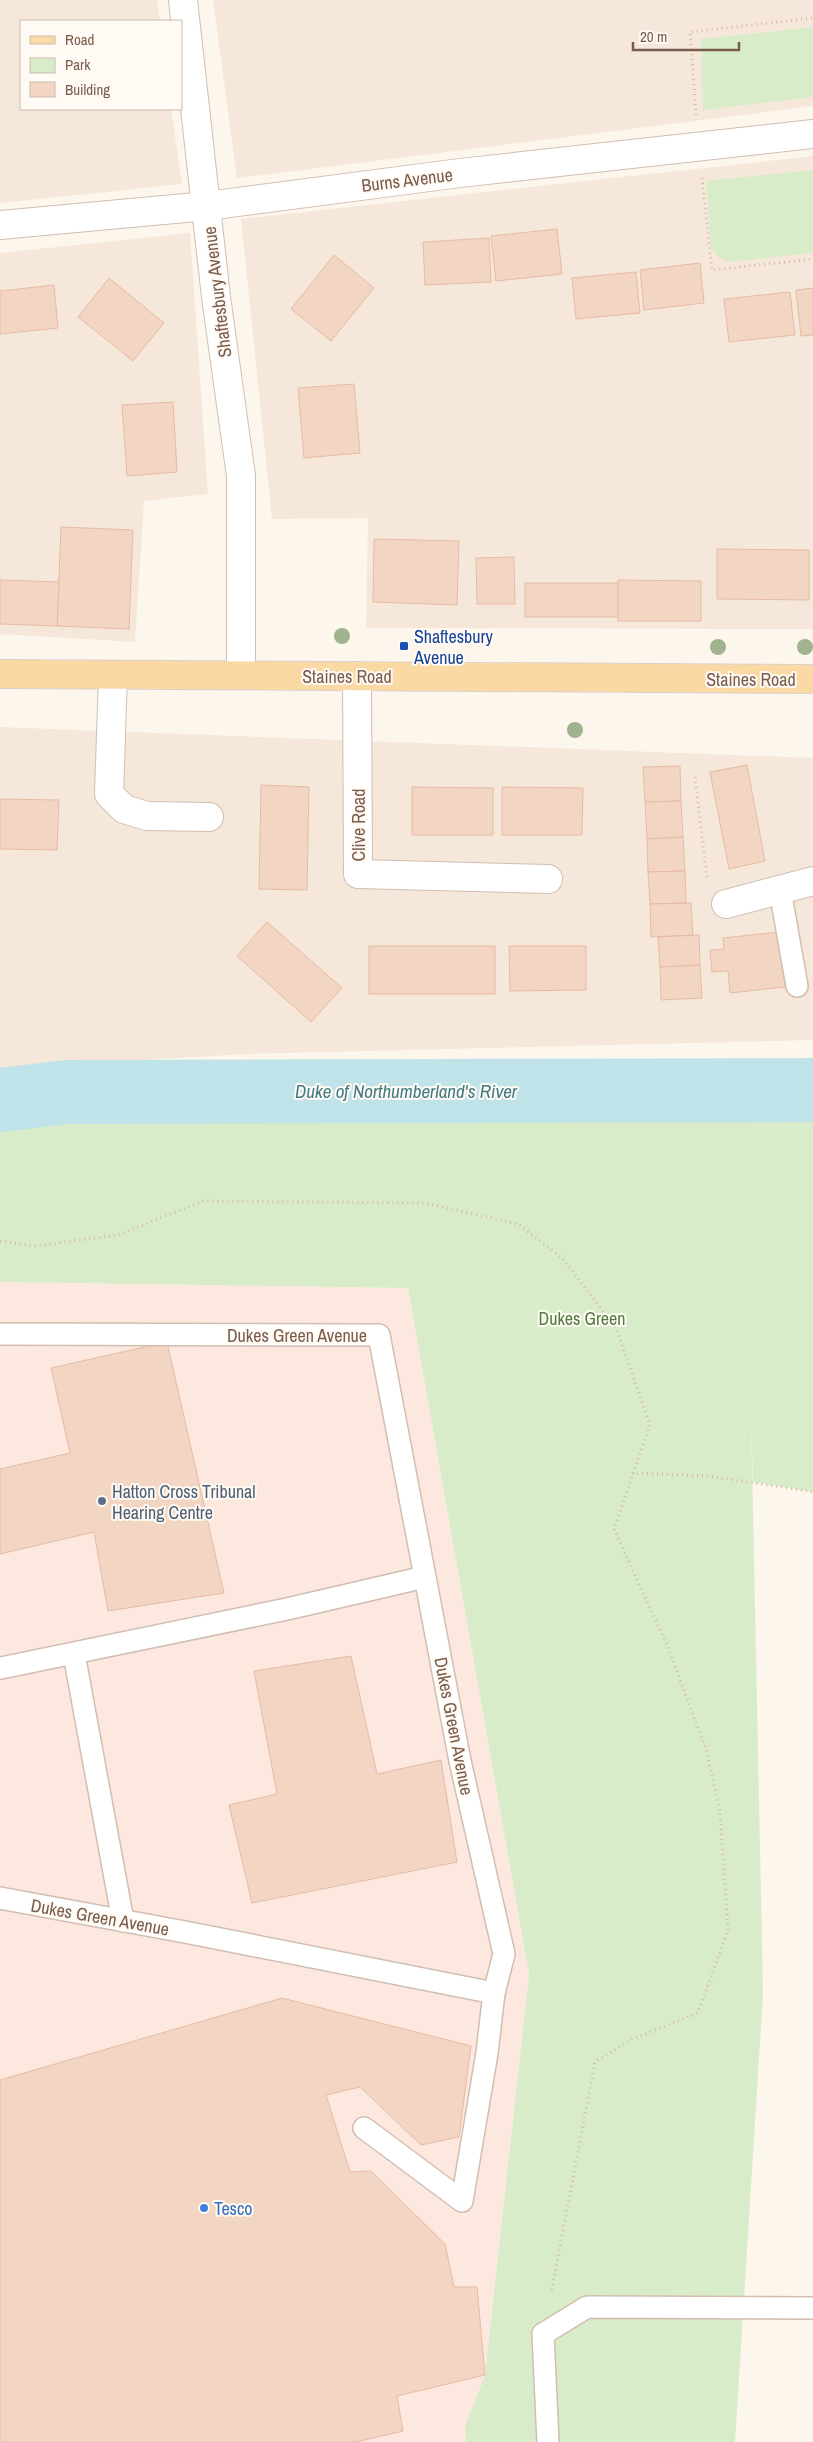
<svg xmlns="http://www.w3.org/2000/svg" width="813" height="2442" font-family="'Archivo Narrow',sans-serif">
<style>
.residential{fill:#f5e8da}
.commercial{fill:#fde8e0}
.green{fill:#d8ecc9}
.lines{fill:none;stroke-linecap:round;stroke-linejoin:round}
.river{stroke:#bfe3e8;stroke-width:64}
.building{fill:#f3d5c3;stroke:#e6bba3}
.lane-casing{stroke:#d1beb0;stroke-width:24}
.street-casing{stroke:#d1beb0;stroke-width:30}
.primary-casing{stroke:#dad1cd;stroke-width:30}
.path{stroke:#d9b8a5;stroke-width:3;stroke-dasharray:1 4;stroke-linecap:butt}
.lane{stroke:#fff;stroke-width:21}
.street{stroke:#fff;stroke-width:28}
.primary{stroke:#fbd9a5;stroke-width:28}
.tree{fill:#a0b28e}
.transit-dot{fill:#1a4fb4;stroke:#fffaf3;stroke-width:2}
.service-dot{fill:#5c6f8a;stroke:#fffaf3;stroke-width:2}
.shop-dot{fill:#3f7fe0;stroke:#fffaf3;stroke-width:2}
.labels{text-anchor:middle;dominant-baseline:central;stroke-width:4;stroke-linejoin:round;paint-order:stroke}
.street-label{font-size:18px;fill:#7a5c4d;stroke:#fffaf3}
.transit-label{font-size:18px;fill:#164399;stroke:#fffaf3;text-anchor:start}
.park-label{font-size:18px;fill:#537a41;stroke:#fffaf3}
.service-label{font-size:18px;fill:#4e5e75;stroke:#fffaf3;text-anchor:start}
.shop-label{font-size:18px;fill:#366cbe;stroke:#fffaf3;text-anchor:start}
.water-label{font-size:19px;font-style:italic;fill:#437c86;stroke:#fffaf3}
</style>
<rect width="100%" height="100%" fill="#fdf6ec"/>
<g class="residential">
<polygon points="0,0 157,0 160,21 21,21 21,109 171,109 182,184 0,203"/>
<polygon points="213,0 813,0 813,106 237,178"/>
<polygon points="813,156 813,629 366,628 368,518 272,519 241,219"/>
<polygon points="190,233 208,494 144,501 135,642 0,634 0,253"/>
<polygon points="0,727 813,758 813,1040 248,1054 0,1068"/>
</g>
<polygon class="commercial" points="0,1282 408,1288 529,1974 485,2375 465,2426 466,2442 0,2442"/>
<g class="green">
<polygon points="813,27 813,97 703,110 701,39"/>
<polygon points="813,170 813,253 727,262 717,255 711,247 706,181"/>
<polygon points="813,1110 813,1492 753,1482 751,1416 763,1994 735,2442 466,2442 465,2426 485,2375 529,1974 408,1288 0,1282 0,1127 227,1112"/>
</g>
<g class="lines">
<polyline class="river" points="0,1100 67,1092 813,1090"/>
</g>
<g class="building">
<polygon points="557,229 562,274 496,281 491,236"/>
<polygon points="489,238 491,282 425,285 423,242"/>
<polygon points="334,255 374,288 331,341 291,309"/>
<polygon points="700,263 704,303 644,310 640,270"/>
<polygon points="636,272 640,313 576,319 572,278"/>
<polygon points="109,278 164,323 133,361 78,317"/>
<polygon points="54,285 58,328 0,334 0,291"/>
<polygon points="813,288 813,335 801,336 796,290"/>
<polygon points="790,292 795,335 729,342 724,299"/>
<polygon points="354,384 360,453 304,458 298,388"/>
<polygon points="173,402 177,472 127,476 122,405"/>
<polygon points="61,527 133,530 129,629 57,626"/>
<polygon points="374,539 459,541 457,605 373,602"/>
<polygon points="717,549 809,550 809,600 717,599"/>
<polygon points="514,557 515,604 477,604 476,558"/>
<polygon points="0,580 59,582 57,626 0,624"/>
<polygon points="618,580 701,581 701,621 618,621"/>
<rect x="525" y="583" width="93" height="34"/>
<polygon points="747,765 765,861 729,869 710,772"/>
<polygon points="680,766 681,801 645,802 643,767"/>
<polygon points="261,785 309,787 307,890 259,889"/>
<polygon points="412,787 493,788 493,835 412,835"/>
<polygon points="502,787 583,788 582,835 502,835"/>
<polygon points="0,799 59,800 57,850 0,849"/>
<polygon points="681,801 683,837 647,839 645,802"/>
<polygon points="683,837 685,871 648,872 647,839"/>
<polygon points="685,871 686,903 650,904 648,872"/>
<polygon points="691,903 693,935 651,937 650,904"/>
<polygon points="267,922 342,988 311,1022 237,956"/>
<polygon points="779,932 785,987 730,993 728,971 712,972 710,950 724,949 723,938"/>
<polygon points="699,935 700,965 660,967 658,937"/>
<rect x="369" y="946" width="126" height="48"/>
<polygon points="509,946 586,946 586,990 510,991"/>
<polygon points="700,965 702,998 661,1000 660,967"/>
<polygon points="167,1342 224,1593 108,1611 94,1532 0,1554 0,1469 70,1453 51,1368"/>
<polygon points="351,1656 377,1774 441,1760 457,1862 252,1903 229,1805 277,1794 254,1671"/>
<polygon points="282,1998 471,2046 459,2137 421,2145 360,2087 326,2095 350,2172 371,2171 445,2244 454,2287 477,2287 485,2375 397,2396 403,2431 356,2442 0,2442 0,2080"/>
</g>
<g class="lines">
<defs>
<g id="lane">
<polyline points="780,890 797,986"/>
<polyline points="0,1334 379,1335 460,1761 504,1954 494,1993 185,1932 0,1898"/>
<polyline points="74,1654 123,1921"/>
<polyline points="1,1668 287,1609 425,1577"/>
<polyline points="364,2128 462,2201 487,2053 494,1993"/>
<polyline points="548,2442 543,2334 587,2307 813,2308"/>
</g>
<g id="street">
<polyline points="183,0 216,297 241,476 241,675"/>
<polyline points="0,225 207,206 460,173 813,134"/>
<polyline points="113,675 109,794 124,809 147,816 209,817"/>
<polyline points="357,676 358,874 548,879"/>
<polyline points="726,904 813,881"/>
</g>
<polyline id="primary" points="0,674 813,679"/>
</defs>
<use href="#lane" class="lane-casing"/>
<use href="#street" class="street-casing"/>
<use href="#primary" class="primary-casing"/>
<g class="path">
<polyline points="696,115 690,32 813,18"/>
<polyline points="702,178 712,270 813,259"/>
<polyline points="695,777 707,879"/>
<polyline points="0,1241 35,1246 118,1235 203,1201 425,1203 518,1224 562,1258 616,1328 650,1425 614,1529 667,1645 706,1749 720,1812 728,1930 698,2013 632,2039 595,2062 551,2294"/>
<polyline points="632,1473 708,1476 813,1492"/>
</g>
<use href="#lane" class="lane"/>
<use href="#street" class="street"/>
<use href="#primary" class="primary"/>
</g>
<g class="tree">
<circle cx="342" cy="636" r="8"/>
<circle cx="718" cy="647" r="8"/>
<circle cx="805" cy="647" r="8"/>
<circle cx="575" cy="730" r="8"/>
</g>
<rect class="transit-dot" x="399" y="641" width="10" height="10" rx="2.5"/>
<circle class="service-dot" cx="102" cy="1501" r="5"/>
<circle class="shop-dot" cx="204" cy="2208" r="5"/>
<g class="labels">
<g class="street-label">
<text transform="translate(407 180) rotate(-7)">Burns Avenue</text>
<text transform="translate(217 292) rotate(-97)">Shaftesbury Avenue</text>
<text x="347" y="676">Staines Road</text>
<text x="751" y="679">Staines Road</text>
<text transform="translate(358 825) rotate(-90)">Clive Road</text>
<text x="297" y="1335">Dukes Green Avenue</text>
<text transform="translate(454 1726) rotate(79)">Dukes Green Avenue</text>
<text transform="translate(100 1917) rotate(10)">Dukes Green Avenue</text>
</g>
<g class="transit-label">
<text x="414" y="636">Shaftesbury<tspan x="414" dy="21">Avenue</tspan></text>
</g>
<g class="park-label">
<text x="582" y="1318">Dukes Green</text>
</g>
<g class="service-label">
<text x="112" y="1491">Hatton Cross Tribunal<tspan x="112" dy="21">Hearing Centre</tspan></text>
</g>
<g class="shop-label">
<text x="214" y="2208">Tesco</text>
</g>
<g class="water-label">
<text x="406" y="1091">Duke of Northumberland's River</text>
</g>
</g>
<rect x="20" y="20" width="162" height="90" fill="#fffaf3" stroke="#cabbb1"/>
<rect x="30" y="36" width="25" height="8" fill="#fbd9a5" stroke="#cabbb1"/>
<text x="65" y="45" font-size="15" fill="#7a5c4d">Road</text>
<rect x="30" y="58" width="25" height="15" fill="#d8ecc9" stroke="#cabbb1"/>
<text x="65" y="70" font-size="15" fill="#7a5c4d">Park</text>
<rect x="30" y="82" width="25" height="15" fill="#f3d5c3" stroke="#cabbb1"/>
<text x="65" y="95" font-size="15" fill="#7a5c4d">Building</text>
<path d="M633 42v8h106v-8" fill="none" stroke="#7a5c4d" stroke-width="2.5"/>
<text x="640" y="42" font-size="15" fill="#7a5c4d" stroke="#fffaf3" stroke-width="4" paint-order="stroke">20 m</text>
</svg>
